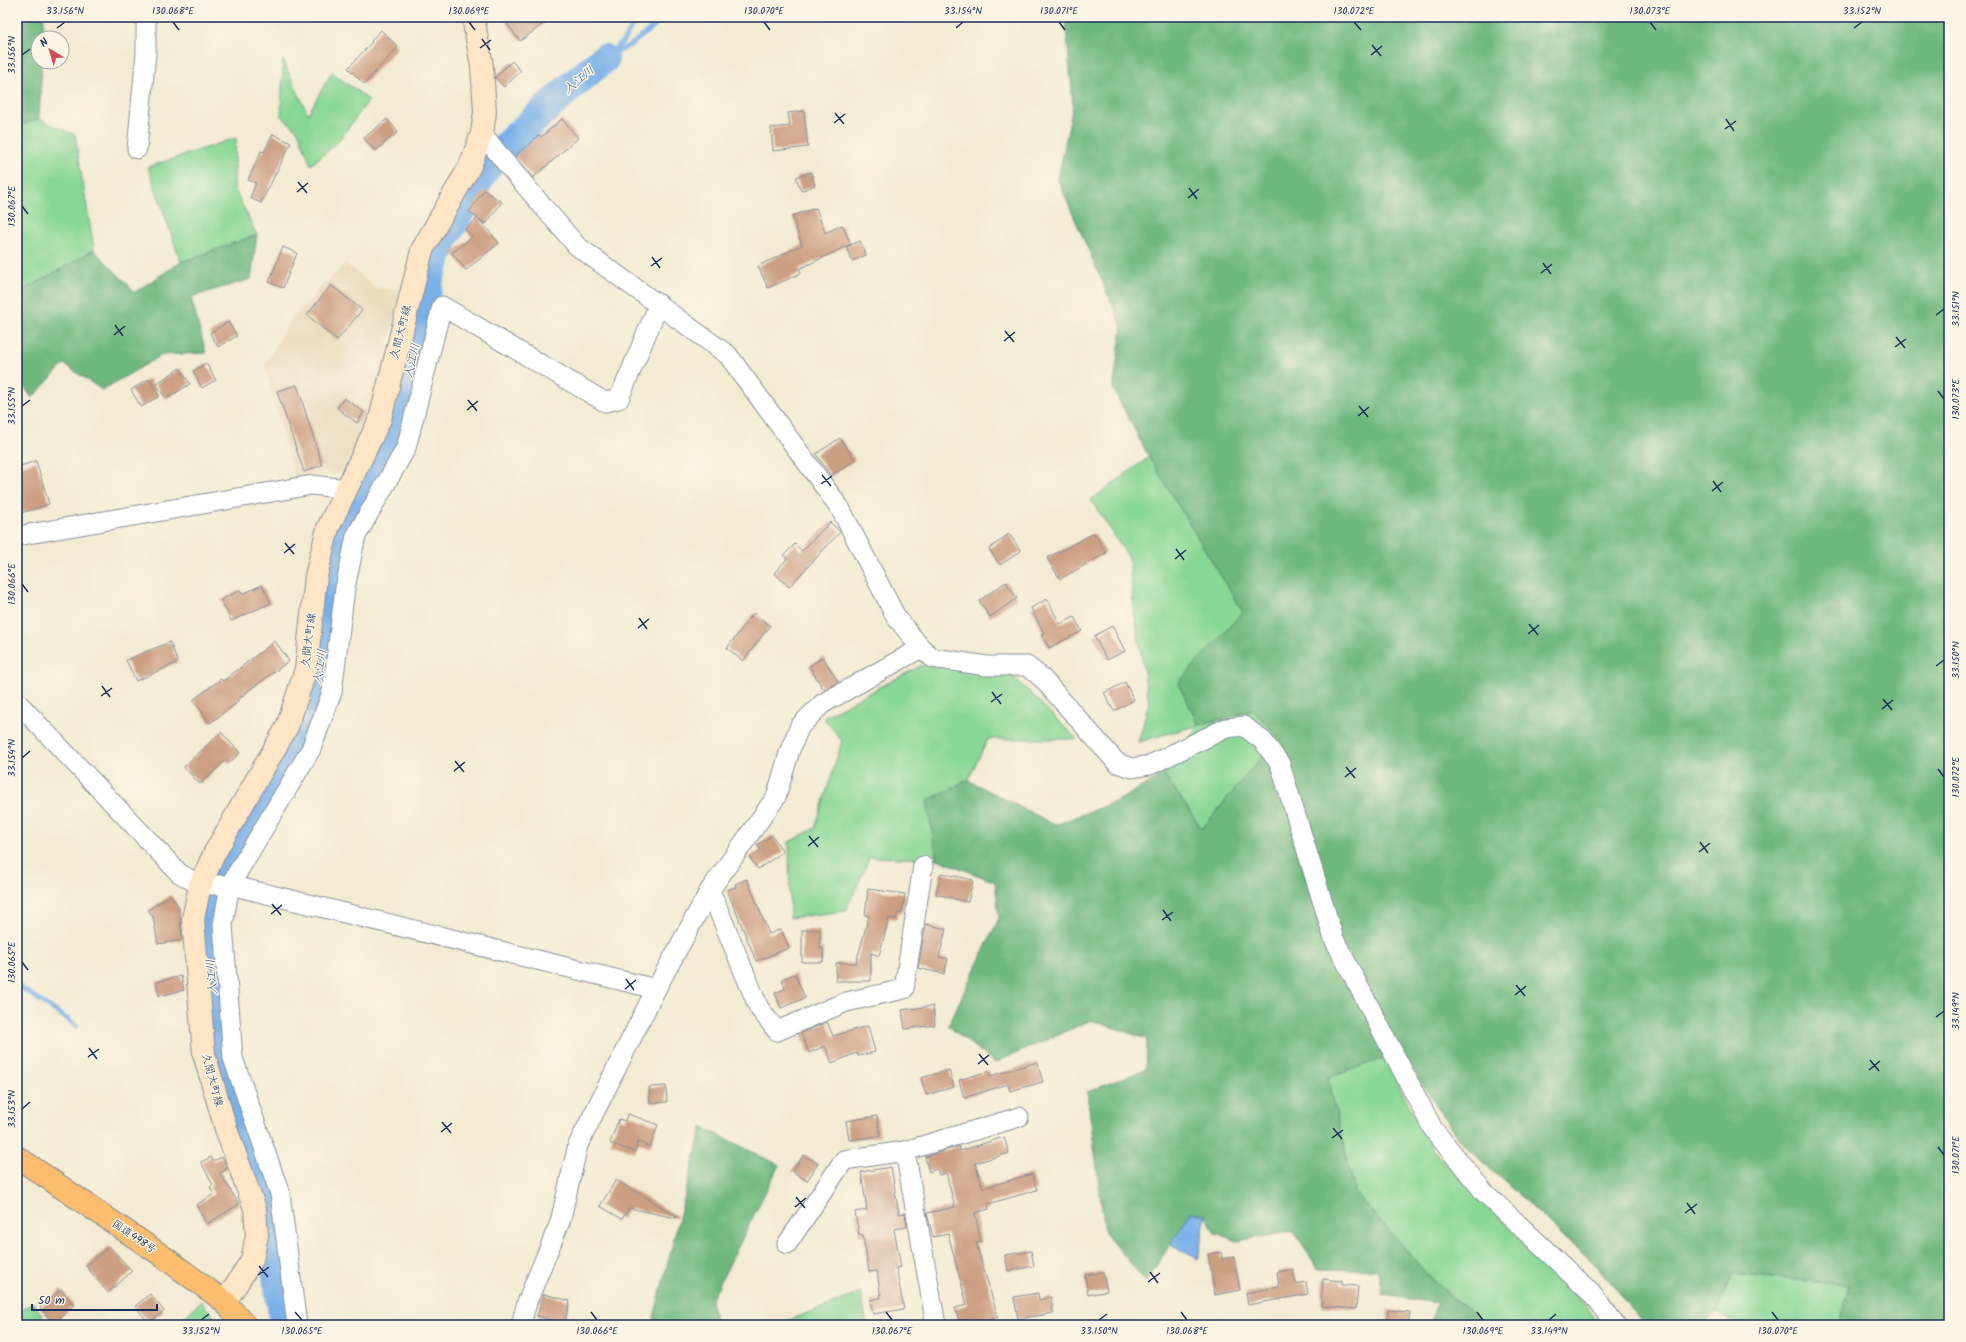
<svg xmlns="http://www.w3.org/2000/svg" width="1966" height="1342" font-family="Kalam,'Klee One',sans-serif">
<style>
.built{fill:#e9d9ba}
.green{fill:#89d795;stroke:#52837a}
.forest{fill:#6eb87e;stroke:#44746e}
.water{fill:#79b0e8;stroke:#4a70a3}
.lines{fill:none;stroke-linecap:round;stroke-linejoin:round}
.stream{stroke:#79b0e8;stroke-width:5}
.river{stroke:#79b0e8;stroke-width:30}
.building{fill:#cc9e82}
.minor-casing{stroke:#878d98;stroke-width:21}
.secondary-casing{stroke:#878d98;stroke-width:24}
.trunk-casing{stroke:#878d98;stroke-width:24}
.minor{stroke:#fff;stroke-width:19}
.secondary{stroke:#fee5c5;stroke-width:22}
.trunk{stroke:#fcbd6e;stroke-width:22}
.ticks{fill:none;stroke:#1b2f5e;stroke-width:1.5}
.labels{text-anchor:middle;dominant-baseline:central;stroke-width:3;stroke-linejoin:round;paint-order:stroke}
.street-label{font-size:11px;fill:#1b2f5e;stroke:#fcf5e5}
.water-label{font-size:12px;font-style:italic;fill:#375687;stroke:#fcf5e5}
.neatline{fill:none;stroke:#1b2f5e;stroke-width:1.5}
.ticks-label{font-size:10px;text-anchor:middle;fill:#1b2f5e}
</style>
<rect width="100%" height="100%" fill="#fcf5e5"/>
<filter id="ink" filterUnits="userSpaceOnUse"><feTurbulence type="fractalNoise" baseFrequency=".025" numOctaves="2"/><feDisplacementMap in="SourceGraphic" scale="8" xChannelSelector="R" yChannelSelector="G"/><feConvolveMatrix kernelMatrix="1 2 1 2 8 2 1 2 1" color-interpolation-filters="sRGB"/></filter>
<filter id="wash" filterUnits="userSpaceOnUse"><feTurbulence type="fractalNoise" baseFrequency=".012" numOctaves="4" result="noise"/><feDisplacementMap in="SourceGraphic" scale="16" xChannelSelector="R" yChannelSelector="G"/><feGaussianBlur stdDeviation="0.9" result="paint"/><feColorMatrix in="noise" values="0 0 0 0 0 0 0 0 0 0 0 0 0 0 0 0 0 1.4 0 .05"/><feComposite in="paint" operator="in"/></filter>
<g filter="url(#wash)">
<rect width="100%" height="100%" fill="#f3ebd1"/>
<polygon class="built" points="345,263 377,288 400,289 374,412 342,473 295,480 265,365 290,320"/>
<g class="green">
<polygon points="283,60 308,114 332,72 369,100 337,143 311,165 298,131 281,116"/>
<polygon points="39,119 75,135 94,250 17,294 17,126"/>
<polygon points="236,138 234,188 257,235 181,262 148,167"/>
<polygon points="1149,457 1243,612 1178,684 1199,725 1253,710 1278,737 1202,829 1164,774 1199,725 1138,742 1149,703 1134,610 1129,558 1091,500"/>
<polygon points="922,665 1011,674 1077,739 988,739 968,780 927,801 937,859 870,857 846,911 790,918 789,842 815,828 842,741 823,717"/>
<polygon points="1385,1057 1431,1148 1587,1307 1601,1325 1487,1325 1432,1280 1355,1192 1328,1078"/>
<polygon points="1733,1274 1849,1285 1840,1325 1739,1325 1716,1313"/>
<polygon points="861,1293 867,1325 776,1325"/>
<polygon points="201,1301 221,1325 176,1325"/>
<polygon points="33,1303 49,1325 17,1325 17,1312"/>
</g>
<g class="forest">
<polygon points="17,17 44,17 43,38 38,38 38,62 42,62 39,119 17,126"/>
<polygon points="1065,17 1949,17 1949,1325 1840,1325 1849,1285 1733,1274 1716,1313 1702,1325 1645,1325 1597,1267 1459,1140 1401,1052 1328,1078 1355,1192 1432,1280 1487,1325 1429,1325 1437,1303 1382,1295 1378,1270 1318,1269 1294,1231 1237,1241 1215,1233 1206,1216 1191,1212 1146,1282 1105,1232 1087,1092 1146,1069 1147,1039 1091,1020 995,1063 948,1026 999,918 995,882 937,859 927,801 968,780 1055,825 1119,800 1164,774 1202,829 1278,737 1253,710 1199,725 1178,683 1243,612 1149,457 1113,389 1122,327 1058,180 1073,104"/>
<polygon points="257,235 251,279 191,297 206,353 162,355 102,390 64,364 32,398 19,379 17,380 17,294 94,250 135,292 181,262"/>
<polygon points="702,1127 779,1165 711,1301 717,1325 652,1325"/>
</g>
<polygon class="water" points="1191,1212 1206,1215 1198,1259 1170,1245"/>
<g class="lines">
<g class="stream">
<polyline points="610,54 623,41 638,17"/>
<polyline points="604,59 632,44 665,17"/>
<polyline points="17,985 77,1026"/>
</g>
<polyline class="river" points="285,1325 265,1202 236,1126 218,1047 207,927 222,870 294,751 320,682 329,580 343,533 380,462 403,406 429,278 444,238 485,169 510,142 569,88 604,59"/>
</g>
<g id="blocks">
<g class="building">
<polygon points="502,17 553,17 520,41"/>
<polygon points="381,30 398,47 364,84 348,68 372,42 371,41"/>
<polygon points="512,61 521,71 504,87 495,77"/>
<polygon points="804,111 808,147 773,151 771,128 790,126 788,113"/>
<polygon points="387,119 398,132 375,151 364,138"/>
<polygon points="562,119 578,138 533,178 515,156 539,135 541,137"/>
<polygon points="273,134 291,143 261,203 250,198 256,183 248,180 261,151 264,152"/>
<polygon points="811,172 815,185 801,191 796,177"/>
<polygon points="484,190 502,202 486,224 479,219 499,243 466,270 452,253 472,237 465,229 478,218 469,212"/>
<polygon points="816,208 825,233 842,225 851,244 799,269 801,273 768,288 758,266 802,245 792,216"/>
<polygon points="860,241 866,255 852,261 846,247"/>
<polygon points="283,247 297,253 283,288 269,282"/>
<polygon points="331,285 362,310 337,340 307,315"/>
<polygon points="228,322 237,336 218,347 210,333"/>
<polygon points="206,363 216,380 202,388 193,371"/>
<polygon points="180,368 190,384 166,399 156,384"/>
<polygon points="149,379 159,396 141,407 131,390"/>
<polygon points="297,385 322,465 304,472 277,391"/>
<polygon points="344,398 364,412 357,423 337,408"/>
<polygon points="840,438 855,460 831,476 816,454"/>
<polygon points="36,461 49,504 21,513 17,501 17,467"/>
<polygon points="830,522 840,532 789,587 774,573 787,559 784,555 795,544 802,551"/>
<polygon points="1094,533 1106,553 1060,579 1047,558"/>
<polygon points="1009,534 1021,551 1000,565 989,549"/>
<polygon points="1006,582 1017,598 990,617 979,601"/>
<polygon points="262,585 271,603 231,621 221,600 240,590 242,594"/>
<polygon points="1047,599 1060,624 1074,617 1082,631 1049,648 1041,634 1044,633 1031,608"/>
<polygon points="754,613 770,626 743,661 727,648"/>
<polygon points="1112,626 1125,651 1107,660 1094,636"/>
<polygon points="275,641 289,661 252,688 237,700 238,702 210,723 193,700 221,679 223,681"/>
<polygon points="170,642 178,662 136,681 126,660"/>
<polygon points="823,657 838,682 824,690 809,666"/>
<polygon points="1125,682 1134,700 1114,711 1104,693"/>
<polygon points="221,732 240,753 229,763 226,760 200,784 184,767"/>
<polygon points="772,835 783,852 758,869 750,858 761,850 757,845"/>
<polygon points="941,873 973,880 968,902 936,894"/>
<polygon points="747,879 769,934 781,929 789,948 756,961 727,890 736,887 735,884"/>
<polygon points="868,889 905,894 902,913 897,913 897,919 889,918 879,956 871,953 871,981 836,981 836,963 856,963 869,916 865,915"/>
<polygon points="171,895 179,908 182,940 158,944 153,917 148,910"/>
<polygon points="926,924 946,929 939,957 948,959 944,974 918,968"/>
<polygon points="802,930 820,930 820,949 823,948 823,962 802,962"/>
<polygon points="795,974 805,998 781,1008 775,993 785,989 782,979"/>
<polygon points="181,976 184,990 159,996 156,982"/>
<polygon points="933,1006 935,1025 905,1029 902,1010"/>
<polygon points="827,1022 833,1036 868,1026 875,1052 858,1056 857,1053 832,1063 825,1046 809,1053 801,1033"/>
<polygon points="1037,1062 1043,1082 1010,1091 1008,1084 964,1098 959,1080 989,1071 990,1076"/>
<polygon points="949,1070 954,1087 926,1095 921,1078"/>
<polygon points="666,1086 667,1102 650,1103 649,1087"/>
<polygon points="628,1114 658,1125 650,1147 638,1142 635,1152 610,1143 619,1119 625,1121"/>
<polygon points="877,1116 880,1136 849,1140 846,1121"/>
<polygon points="1004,1137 1009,1153 975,1163 983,1188 1032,1174 1037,1190 988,1204 989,1209 975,1213 981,1242 976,1243 998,1317 973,1325 960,1325 955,1308 967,1305 948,1234 933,1237 927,1213 955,1207 946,1173 939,1175 937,1169 929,1172 925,1157 959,1146 960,1151"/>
<polygon points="804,1155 818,1164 807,1181 792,1171"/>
<polygon points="211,1157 213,1161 222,1157 227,1169 220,1173 239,1204 207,1224 196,1205 214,1194 210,1187 213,1185 201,1162"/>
<polygon points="891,1167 899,1214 905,1213 907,1227 894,1229 901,1267 896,1268 904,1309 873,1314 870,1300 881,1298 877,1271 869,1272 863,1235 859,1235 855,1212 867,1210 861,1172"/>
<polygon points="616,1180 677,1216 676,1218 629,1208 622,1219 600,1206"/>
<polygon points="109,1246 132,1271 108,1293 86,1266"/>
<polygon points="1031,1251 1034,1266 1008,1271 1005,1255"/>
<polygon points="1221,1252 1222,1259 1234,1257 1240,1290 1215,1295 1208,1254"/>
<polygon points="1293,1269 1296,1284 1306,1282 1308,1294 1248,1305 1246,1293 1279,1287 1277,1272"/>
<polygon points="1103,1272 1107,1291 1088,1295 1085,1275"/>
<polygon points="1323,1279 1342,1281 1342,1285 1358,1286 1356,1309 1321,1306"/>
<polygon points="61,1289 74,1305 54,1323 40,1308"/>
<polygon points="1038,1293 1039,1300 1051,1297 1053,1313 1018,1319 1014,1297"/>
<polygon points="150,1294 164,1311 149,1323 135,1306"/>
<polygon points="544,1294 570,1301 564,1324 537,1316"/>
<polygon points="1388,1310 1410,1312 1408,1324 1387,1323"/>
</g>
</g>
</g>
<g filter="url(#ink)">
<use href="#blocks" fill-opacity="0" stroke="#878d98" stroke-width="1"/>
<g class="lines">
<defs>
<g id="minor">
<polyline points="482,133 504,161 577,246 728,355 840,508 896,617 921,648 933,658 987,666 1027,666 1041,677 1117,763 1132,768 1150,765 1226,728 1244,726 1263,741 1280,764 1334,939 1433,1129 1484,1192 1591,1293 1616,1325"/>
<polyline points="137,149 146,53 146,17"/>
<polyline points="17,536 312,485 346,489"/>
<polyline points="17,702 179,873 200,885 230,885 656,989"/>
<polyline points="710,890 759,1008 777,1031 846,1002 904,989 923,866"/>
<polyline points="905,1151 936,1325"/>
<polyline points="787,1244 844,1160 905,1151 1019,1117"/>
<polyline points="297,1325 280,1194 233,1058 223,925 230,885 311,749 332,692 345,588 356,536 406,448 442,306 605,402 619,399 659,304"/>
<polyline points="521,1325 527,1302 560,1222 578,1145 656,989 710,890 776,797 790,750 800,726 822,704 921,648"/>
</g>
<polyline id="secondary" points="225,1302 252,1260 257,1235 255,1209 226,1129 204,1054 193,919 200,885 215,852 287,727 306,669 316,576 328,528 380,419 422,250 470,166 482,133 485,112 482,66 473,17"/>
<polyline id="trunk" points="17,1157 161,1255 225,1302 245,1325"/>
</defs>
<use href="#minor" class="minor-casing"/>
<use href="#secondary" class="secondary-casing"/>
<use href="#trunk" class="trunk-casing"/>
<use href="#minor" class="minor"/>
<use href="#secondary" class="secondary"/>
<use href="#trunk" class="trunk"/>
</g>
</g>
<path class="ticks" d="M173,22L179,30M469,22L475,30M764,22L770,30M1059,22L1065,30M1354,22L1361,30M1650,22L1656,30M57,28L65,22M956,28L963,22M1854,28L1862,22M482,39L490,50M1372,45L1381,56M480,48L491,40M22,55L30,49M1371,55L1382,46M835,113L844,124M1726,119L1734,131M834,123L845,114M1725,129L1736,121M298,182L307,193M1189,188L1197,199M297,192L308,183M1188,198L1199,189M22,206L28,214M652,257L660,268M1543,263L1551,274M651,266L662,258M1541,273L1552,264M1936,315L1944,309M115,325L123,336M1005,331L1014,342M114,335L125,326M1896,337L1905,348M1004,341L1015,332M1895,347L1906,339M1938,391L1944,399M468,400L477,411M22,406L30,400M1359,406L1368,417M467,410L478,401M1358,416L1369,407M822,475L831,486M1713,481L1721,492M821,484L832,476M1712,491L1723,482M285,543L294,554M1176,549L1184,560M284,553L295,544M1175,559L1186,550M22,584L28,592M639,618L647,629M1529,624L1538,635M638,628L649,619M1528,634L1539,625M1936,666L1944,660M102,686L110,697M992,692L1001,704M101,696L112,688M1883,699L1892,710M991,702L1002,694M1882,709L1893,700M22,758L30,751M455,761L464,772M1346,767L1355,778M1938,769L1944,777M454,771L465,762M1345,777L1356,768M809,836L818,847M1700,842L1708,853M808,846L819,837M1699,852L1710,843M272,904L281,915M1163,910L1171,921M271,914L282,905M1162,920L1173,912M22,962L28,970M626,979L634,990M1516,985L1525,996M625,989L636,980M1515,995L1526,986M1936,1017L1944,1011M89,1048L97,1059M979,1054L988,1065M88,1057L99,1049M1870,1060L1879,1071M978,1064L989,1055M1869,1070L1880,1061M22,1109L30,1102M442,1122L451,1133M1333,1128L1342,1139M441,1132L452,1123M1332,1138L1343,1130M1938,1147L1944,1155M796,1197L805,1208M1687,1203L1695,1214M795,1207L806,1198M1685,1213L1697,1204M259,1266L268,1277M1150,1272L1158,1283M258,1275L269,1267M1148,1282L1160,1273M295,1312L302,1320M591,1312L597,1320M886,1312L892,1320M1181,1312L1187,1320M1477,1312L1483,1320M1772,1312L1778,1320M201,1320L209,1314M1099,1320L1107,1314M1549,1320L1556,1314"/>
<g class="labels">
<g class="street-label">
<text transform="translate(401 332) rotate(-76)">久間大町線</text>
<text transform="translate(309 640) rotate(-83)">久間大町線</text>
<text transform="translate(212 1080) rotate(75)">久間大町線</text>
<text transform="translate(134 1237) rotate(34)">国道498号</text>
</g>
<g class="water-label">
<text transform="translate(579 80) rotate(-40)">入江川</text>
<text transform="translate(412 361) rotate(-78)">入江川</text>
<text transform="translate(320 667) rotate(-82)">入江川</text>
<text transform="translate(212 977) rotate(-95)">入江川</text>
</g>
</g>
<rect width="1966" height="1342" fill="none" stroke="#fcf5e5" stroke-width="44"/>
<g transform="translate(50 50) rotate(322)"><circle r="19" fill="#fcf5e5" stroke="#a2a6af"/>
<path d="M0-3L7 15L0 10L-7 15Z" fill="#d1495b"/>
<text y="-6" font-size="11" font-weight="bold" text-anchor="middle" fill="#1b2f5e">N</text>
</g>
<path d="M32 1304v6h125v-6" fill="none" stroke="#1b2f5e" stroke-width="2"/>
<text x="38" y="1304" font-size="12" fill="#1b2f5e" stroke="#fcf5e5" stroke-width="3" paint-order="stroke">50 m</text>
<rect x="22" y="22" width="1922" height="1298" class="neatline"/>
<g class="ticks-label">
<text x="65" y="14">33.156°N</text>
<text x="173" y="14">130.068°E</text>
<text x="469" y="14">130.069°E</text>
<text x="764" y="14">130.070°E</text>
<text x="963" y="14">33.154°N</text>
<text x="1059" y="14">130.071°E</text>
<text x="1354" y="14">130.072°E</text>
<text x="1650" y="14">130.073°E</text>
<text x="1862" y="14">33.152°N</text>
<text transform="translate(11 55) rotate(-90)" y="4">33.156°N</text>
<text transform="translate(11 206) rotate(-90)" y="4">130.067°E</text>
<text transform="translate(1955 309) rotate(-90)" y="4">33.151°N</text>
<text transform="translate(1955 399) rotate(-90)" y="4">130.073°E</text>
<text transform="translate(11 406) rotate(-90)" y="4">33.155°N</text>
<text transform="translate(11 584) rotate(-90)" y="4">130.066°E</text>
<text transform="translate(1955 660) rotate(-90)" y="4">33.150°N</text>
<text transform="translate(11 758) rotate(-90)" y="4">33.154°N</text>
<text transform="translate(1955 777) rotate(-90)" y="4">130.072°E</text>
<text transform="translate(11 962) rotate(-90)" y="4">130.065°E</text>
<text transform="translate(1955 1011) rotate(-90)" y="4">33.149°N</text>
<text transform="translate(11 1109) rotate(-90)" y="4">33.153°N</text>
<text transform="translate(1955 1155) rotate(-90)" y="4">130.071°E</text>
<text x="201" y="1334">33.152°N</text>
<text x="302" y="1334">130.065°E</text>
<text x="597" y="1334">130.066°E</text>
<text x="892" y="1334">130.067°E</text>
<text x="1099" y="1334">33.150°N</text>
<text x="1187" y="1334">130.068°E</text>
<text x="1483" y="1334">130.069°E</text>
<text x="1549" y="1334">33.149°N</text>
<text x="1778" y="1334">130.070°E</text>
</g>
</svg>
